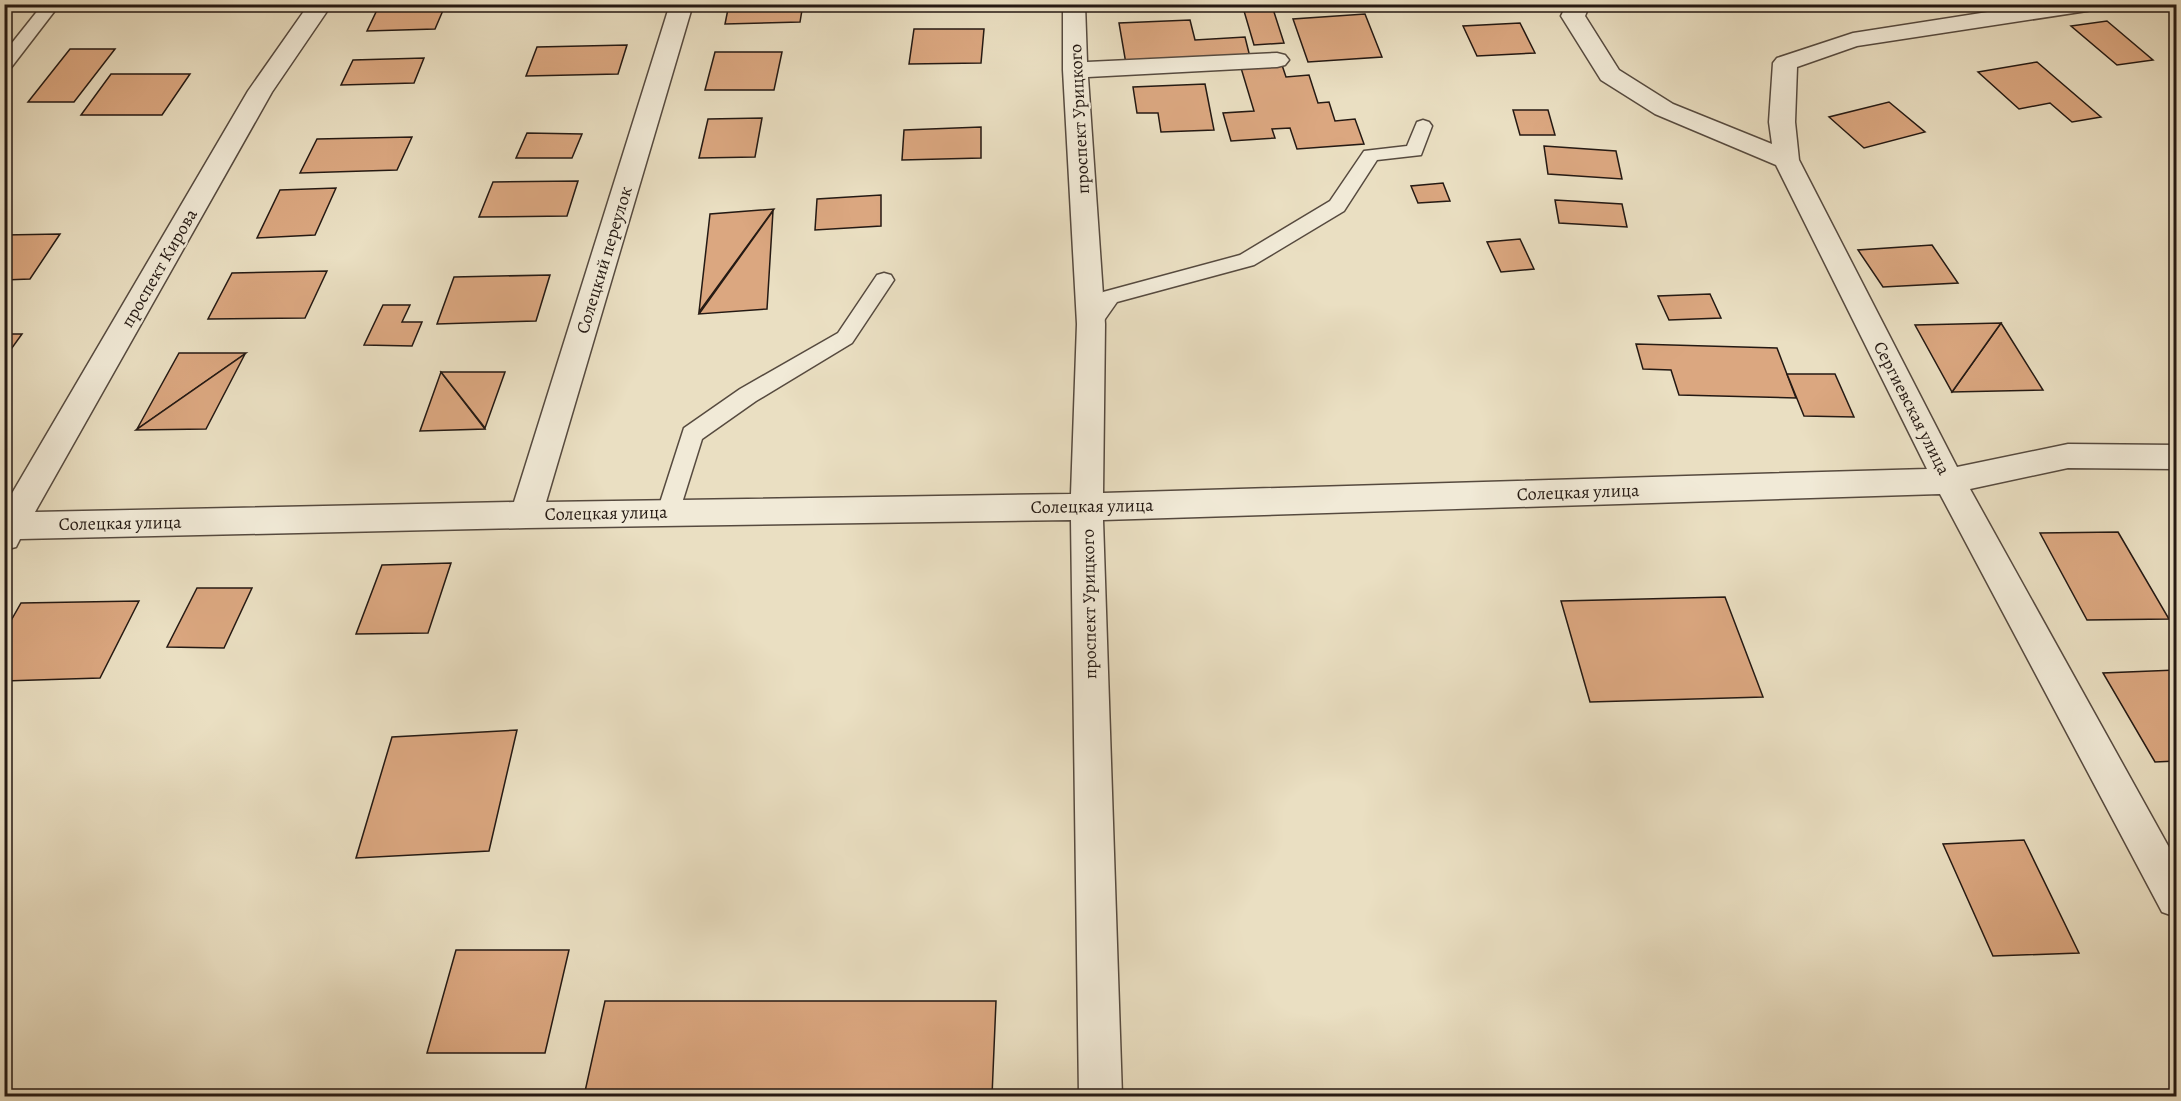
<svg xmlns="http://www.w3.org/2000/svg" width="2181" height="1101" font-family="Alegreya,serif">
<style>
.building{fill:#dba780;stroke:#241913;stroke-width:1.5}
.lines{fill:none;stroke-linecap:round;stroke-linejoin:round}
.lane-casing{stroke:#564a3f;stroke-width:3}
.street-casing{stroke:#564a3f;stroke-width:3}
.lane{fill:#f1ead7;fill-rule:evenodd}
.street{fill:#f1ead7;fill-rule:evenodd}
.labels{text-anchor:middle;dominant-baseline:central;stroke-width:4.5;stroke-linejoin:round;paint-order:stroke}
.street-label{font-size:18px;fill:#241913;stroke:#f1ead7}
</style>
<rect width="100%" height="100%" fill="#eadfc2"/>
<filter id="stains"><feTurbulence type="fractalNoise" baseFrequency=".00333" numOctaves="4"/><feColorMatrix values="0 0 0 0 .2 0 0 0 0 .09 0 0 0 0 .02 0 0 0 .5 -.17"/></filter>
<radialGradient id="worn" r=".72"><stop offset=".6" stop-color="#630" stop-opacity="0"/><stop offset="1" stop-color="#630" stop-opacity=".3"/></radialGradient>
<g class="building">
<polygon points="729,4 803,4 800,22 725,24"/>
<polygon points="444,8 435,29 367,31 377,10"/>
<polygon points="1273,9 1284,43 1254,45 1244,11"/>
<polygon points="1365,14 1382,57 1308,62 1293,19"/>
<polygon points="1190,20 1195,40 1245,37 1250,57 1126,64 1119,23"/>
<polygon points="2107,21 2153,60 2117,65 2071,26"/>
<polygon points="1520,23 1535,53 1477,56 1463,26"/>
<polygon points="914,29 984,29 981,63 909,64"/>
<polygon points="627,45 618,74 526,76 537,47"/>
<polygon points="70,49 115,49 74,102 28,102"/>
<polygon points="715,52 782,52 774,90 705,90"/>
<polygon points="424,58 414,83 341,85 353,60"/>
<polygon points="2037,62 2101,117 2072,122 2050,103 2019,109 1978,72"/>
<polygon points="1282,65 1286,77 1309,75 1318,103 1329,102 1335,121 1355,119 1364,144 1297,149 1290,128 1272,129 1275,138 1231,141 1223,113 1254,111 1241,68"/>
<polygon points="111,74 190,74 162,115 81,115"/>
<polygon points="1205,84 1214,130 1161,132 1158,113 1137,113 1133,87"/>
<polygon points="1889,102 1925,132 1864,148 1829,117"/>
<polygon points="1513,110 1548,110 1555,135 1520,135"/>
<polygon points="762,118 755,157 699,158 708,119"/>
<polygon points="981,127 981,158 902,160 904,130"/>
<polygon points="527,133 582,134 572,158 516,158"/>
<polygon points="412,137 397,170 300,173 317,139"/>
<polygon points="1544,146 1616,151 1622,179 1548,174"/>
<polygon points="578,181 567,216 479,217 493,182"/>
<polygon points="1443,183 1450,201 1418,203 1411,186"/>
<polygon points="336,188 315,235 257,238 280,190"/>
<polygon points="881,195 881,226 815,230 817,199"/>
<polygon points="1555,200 1622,204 1627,227 1559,223"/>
<polygon points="774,209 699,312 710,214"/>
<polygon points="773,211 767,309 699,314"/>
<polygon points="60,234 30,279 4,280 4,235"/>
<polygon points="1520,239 1534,269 1501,272 1487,242"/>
<polygon points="1932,245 1958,283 1883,287 1858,250"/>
<polygon points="327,271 305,318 208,319 232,273"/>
<polygon points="550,275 536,321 437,324 454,277"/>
<polygon points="1710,294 1721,318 1669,320 1658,296"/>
<polygon points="383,305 410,305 402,322 422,322 412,346 364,345"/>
<polygon points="2001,323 2043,390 1952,392"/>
<polygon points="2001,323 1952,392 1915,325"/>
<polygon points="4,334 22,334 4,359"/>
<polygon points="1636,344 1777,348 1796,398 1679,395 1671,370 1643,369"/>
<polygon points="179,353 246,353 137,429"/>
<polygon points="245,354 206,429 136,430"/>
<polygon points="441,372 485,429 420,431"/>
<polygon points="441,372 505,372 485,428"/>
<polygon points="1787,374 1835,374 1854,417 1804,416"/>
<polygon points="2118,532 2169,619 2087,620 2040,533"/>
<polygon points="451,563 428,633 356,634 382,565"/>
<polygon points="197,588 252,588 224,648 167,647"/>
<polygon points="1725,597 1763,697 1590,702 1561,601"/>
<polygon points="139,601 100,678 4,681 4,633 21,603"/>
<polygon points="2176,670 2176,761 2155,762 2103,673"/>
<polygon points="517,730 489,851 356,858 392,737"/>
<polygon points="2024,840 2079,953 1993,956 1943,844"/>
<polygon points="456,950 569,950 545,1053 427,1053"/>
<polygon points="605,1001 996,1001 992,1096 584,1096"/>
</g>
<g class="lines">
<defs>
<g id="lane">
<polygon points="43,4 60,4 10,69 4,70 4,53"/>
<polygon points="1423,120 1429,122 1432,126 1421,155 1377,160 1344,211 1254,265 1117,302 1098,329 1091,332 1084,329 1081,324 1103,292 1240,255 1330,201 1364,151 1407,146 1417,122"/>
<polygon points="884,273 891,275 894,280 852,343 756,401 702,439 677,519 669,522 661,519 657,512 684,428 740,389 838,333 877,275"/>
</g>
<polygon id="street" points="309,4 332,4 272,92 35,512 514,502 670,4 693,4 546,502 1071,494 1077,324 1063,70 1063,4 1085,4 1087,62 1277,53 1285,55 1289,60 1285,65 1277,67 1088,77 1105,324 1103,493 1927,469 1776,165 1655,114 1601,80 1561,16 1567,4 1590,4 1585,16 1619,70 1673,104 1772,144 1769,122 1773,63 1777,58 1853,33 2039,4 2098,4 2095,9 2087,11 1857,46 1797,67 1795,122 1799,160 1957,467 2068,444 2176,445 2176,469 2068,468 1970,489 2176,860 2176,917 2162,912 1940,494 1103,520 1122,1096 1079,1096 1071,520 526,528 20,539 16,547 4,550 4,507 248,91"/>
</defs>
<use href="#lane" class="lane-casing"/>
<use href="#street" class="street-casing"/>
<use href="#lane" class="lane"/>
<use href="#street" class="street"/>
</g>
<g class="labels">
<g class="street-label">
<text transform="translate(1079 119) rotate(-93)">проспект Урицкого</text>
<text transform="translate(604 260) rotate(-73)">Солецкий переулок</text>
<text transform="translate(159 268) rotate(-60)">проспект Кирова</text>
<text transform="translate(1912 408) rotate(63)">Сергиевская улица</text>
<text transform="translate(1578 492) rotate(-2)">Солецкая улица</text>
<text transform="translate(1092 506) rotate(-1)">Солецкая улица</text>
<text transform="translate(606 513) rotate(-1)">Солецкая улица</text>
<text transform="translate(120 523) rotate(-1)">Солецкая улица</text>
<text transform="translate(1089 604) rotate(-91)">проспект Урицкого</text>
</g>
</g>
<rect width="2181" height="1101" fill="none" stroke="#eadfc2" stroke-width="24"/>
<rect x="6" y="6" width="2169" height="1089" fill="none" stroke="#241913" stroke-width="3"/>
<rect x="12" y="12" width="2157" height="1077" fill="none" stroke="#241913" stroke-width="1.5"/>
<rect width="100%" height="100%" filter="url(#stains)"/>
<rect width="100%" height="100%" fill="url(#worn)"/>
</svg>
